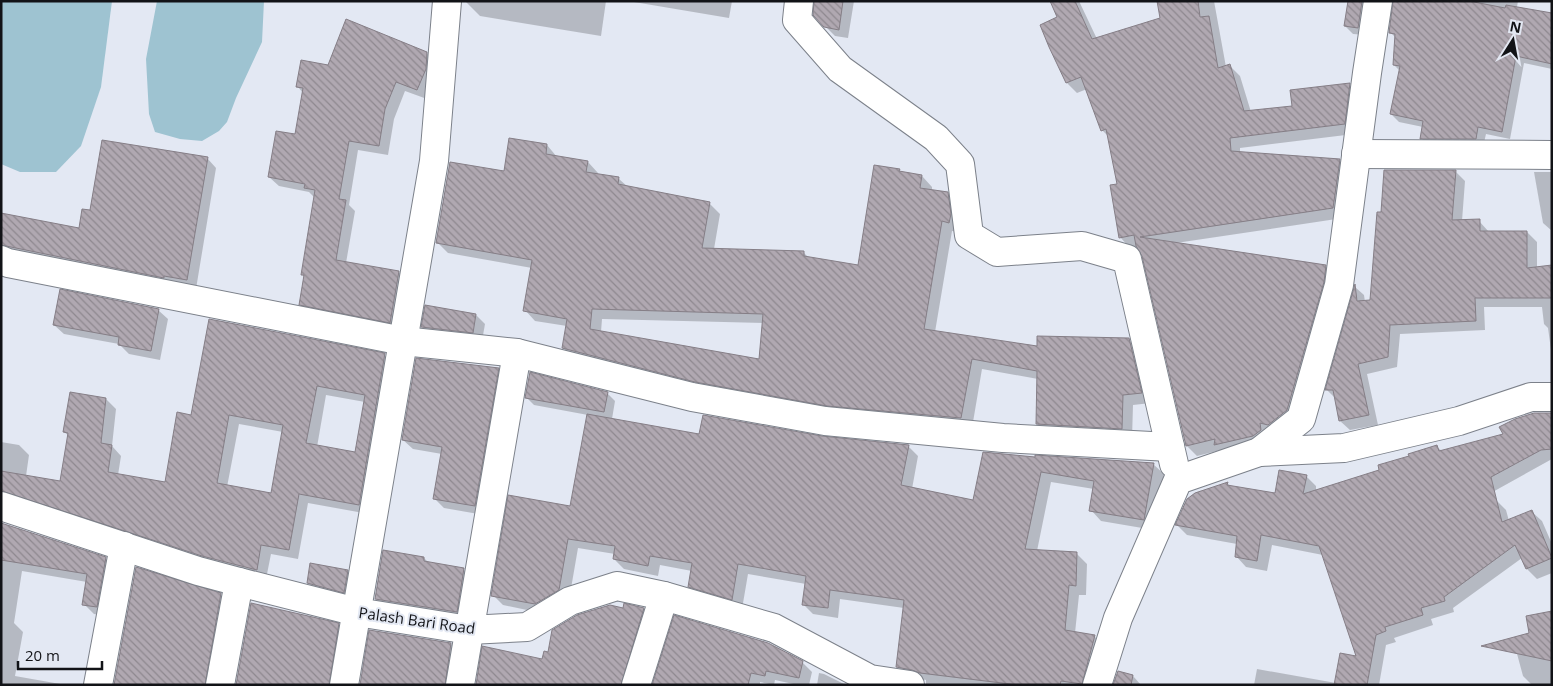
<svg xmlns="http://www.w3.org/2000/svg" width="1553" height="686" font-family="'Open Sans',sans-serif">
<style>
.water{fill:#9ec3d1}
.shadow{fill:#0003;fill-rule:evenodd}
.building{fill:url(#building-back-hatch);stroke:#857e86;fill-rule:evenodd}
.lines{fill:none;stroke-linecap:round;stroke-linejoin:round}
.minor-casing{stroke:#7c818a;stroke-width:30}
.minor{stroke:#fff;stroke-width:28}
.labels{text-anchor:middle;dominant-baseline:central;stroke-width:4;stroke-linejoin:round;paint-order:stroke}
.street-label{font-size:15px;fill:#121317;stroke:#e3e8f3}
</style>
<defs>
<pattern id="building-back-hatch" width="6" height="6" patternUnits="userSpaceOnUse" patternTransform="scale(1.25)"><rect width="6" height="6" fill="#b0a8b1"/><path d="M-1 5l2 2M0 0l6 6M5-1l2 2" fill="none" stroke="#8e888f"/></pattern>
</defs>
<rect width="100%" height="100%" fill="#e3e8f3"/>
<g class="water">
<polygon points="1,1 112,1 101,87 81,146 56,172 20,172 1,164"/>
<polygon points="157,1 264,1 262,42 236,98 227,122 219,131 202,141 180,139 155,132 149,114 146,59"/>
</g>
<g class="shadow">
<polygon points="465,1 606,1 601,36 480,16"/>
<polygon points="628,1 732,1 729,18"/>
<polygon points="816,1 854,1 848,38 835,36 825,26"/>
<polygon points="1051,1 1079,1 1097,39 1161,19 1159,1 1214,1 1226,67 1230,66 1240,76 1251,112 1293,107 1349,85 1360,95 1354,134 1240,148 1240,153 1339,160 1350,171 1343,218 1176,243 1325,266 1336,276 1297,420 1225,455 1221,450 1197,456 1187,446 1143,255 1137,247 1130,248 1120,237 1118,185 1109,137 1102,130 1087,89 1077,93 1067,83 1041,25 1058,18"/>
<polygon points="1349,1 1373,1 1366,35 1353,34 1345,26"/>
<polygon points="1394,1 1518,1 1517,7 1552,13 1552,69 1524,63 1510,139 1486,134 1483,147 1429,146 1421,138 1423,127 1399,122 1391,114 1400,71 1394,65 1396,38 1390,32"/>
<polygon points="427,53 436,63 427,99 405,91 394,119 388,155 358,150 349,205 355,211 346,263 399,272 408,282 400,332 310,314 300,304 305,277 302,275 315,198 309,192 279,186 269,177 296,135 303,93 298,87 329,66"/>
<path d="M547,145L557,157L588,162L598,173V175L619,179L628,187L709,203L720,214L714,249L803,252L809,258L859,266L899,170L902,173L922,176L932,187V191L947,193L958,204L959,232L952,231L935,332L1038,348L1129,340L1139,350L1151,403L1133,405L1132,439L1047,434L1037,424L1038,379L982,369L972,428L839,415L574,358L563,348L567,326L535,321L525,310L532,268L448,253L437,242L505,172ZM602,319L764,323L760,361L601,332Z"/>
<polygon points="207,158 216,168 196,289 1,254 1,214 80,229 91,212"/>
<polygon points="1455,171 1465,181 1462,221 1479,221 1489,232 1527,232 1537,242 1537,268 1552,266 1552,357 1548,328 1544,324 1542,307 1484,307 1485,330 1400,334 1397,367 1367,374 1378,425 1350,430 1340,421 1336,399 1327,390 1355,287 1364,295 1365,302 1372,302 1382,213"/>
<polygon points="1534,172 1552,172 1552,231 1543,223"/>
<polygon points="158,310 168,319 160,360 129,354 119,344 64,334 54,325"/>
<polygon points="476,315 485,324 482,341 432,336 423,327"/>
<path d="M384,355L394,364L369,514L308,503L298,559L271,554L266,579L1,504V442L19,445L29,455L26,476L61,482L69,436L64,432L106,399L116,409L112,446L121,456L118,475L166,483L192,416ZM326,395L365,402L356,454L317,447ZM239,424L283,432L272,495L227,487Z"/>
<polygon points="498,369 507,378 484,515 444,508 435,499 442,454 413,449 403,440"/>
<polygon points="607,393 615,401 612,419 700,436 822,438 908,446 918,456 912,489 974,501 1036,459 1153,464 1164,474 1154,530 1101,521 1091,510 1094,489 1051,482 1037,551 1077,554 1087,564 1086,595 1079,595 1075,633 1094,636 1104,646 1094,685 926,685 926,680 908,677 898,667 904,608 840,599 838,618 813,614 803,604 806,584 748,574 742,609 699,597 689,586 692,571 660,565 658,576 624,569 614,559 615,554 578,548 569,600 546,614 503,605 493,595 571,508 588,415 534,405 526,397"/>
<polygon points="1552,414 1552,459 1471,504 1496,500 1506,510 1509,521 1531,511 1542,521 1552,544 1552,573 1537,579 1527,569 1522,558 1453,608 1454,612 1431,619 1433,625 1394,638 1396,642 1386,645 1379,685 1254,685 1257,669 1336,683 1358,658 1323,555 1272,545 1267,571 1246,567 1236,556 1237,544 1187,535 1177,525 1227,483 1231,487 1276,495 1306,476 1316,486 1316,491 1381,471 1437,447 1442,451 1505,435"/>
<polygon points="1,524 105,558 115,568 106,616 94,614 84,604 87,582 22,571 14,623 23,632 15,676 66,685 1,685"/>
<polygon points="424,558 429,563 464,570 473,579 466,621 385,608 376,599"/>
<polygon points="347,572 357,581 353,601 317,592 308,583"/>
<polygon points="220,594 230,604 216,685 115,685"/>
<polygon points="624,609 643,609 653,619 632,685 477,685 543,660 548,653"/>
<polygon points="1552,613 1552,685 1532,685 1523,676 1513,639 1530,634"/>
<polygon points="338,625 348,635 339,685 237,685"/>
<polygon points="451,644 461,654 455,685 361,685"/>
<polygon points="802,662 812,672 809,685 798,685 775,680 774,685 760,682 760,685 654,685"/>
<polygon points="819,673 824,674 846,685 817,685"/>
<polygon points="1118,673 1133,676 1141,685 1115,685"/>
</g>
<g class="building">
<polygon points="814,1 843,1 839,30 824,27 813,15"/>
<polygon points="1050,1 1075,1 1092,39 1160,18 1157,1 1198,1 1200,17 1209,16 1218,68 1230,64 1244,111 1292,106 1290,90 1350,83 1345,124 1230,138 1231,151 1340,159 1333,208 1140,237 1326,265 1324,282 1287,410 1268,425 1260,423 1261,430 1253,436 1214,445 1215,439 1186,446 1142,256 1136,246 1134,235 1119,238 1110,185 1117,184 1106,129 1101,131 1081,77 1066,83 1049,47 1040,25 1057,17"/>
<polygon points="1348,1 1362,1 1358,28 1344,26"/>
<polygon points="1393,1 1469,1 1505,8 1506,5 1552,13 1552,64 1516,56 1502,132 1478,127 1476,139 1420,139 1423,121 1390,114 1400,66 1393,65 1395,34 1389,33"/>
<polygon points="346,19 427,52 426,69 417,90 396,82 385,109 379,146 349,141 339,199 346,200 336,260 399,271 390,323 299,305 304,275 301,275 315,190 304,188 305,184 268,177 276,131 295,134 303,88 296,87 301,60 328,65"/>
<path d="M509,138L547,144L546,154L588,161L586,172L619,177L618,184L710,202L702,248L804,251V256L858,265L874,165L900,169L899,171L922,175L920,188L948,192L951,214L949,223L942,221L924,329L1037,346V336L1129,338L1142,393L1123,395L1122,429L1036,424L1037,371L972,359L961,418L827,406L695,382L562,348L567,319L523,311L532,260L436,243L450,162L504,171ZM592,309L763,314L759,359L590,329Z"/>
<polygon points="102,140 208,157 187,280 164,276 164,278 1,245 1,213 79,228 82,209 90,210"/>
<polygon points="1384,170 1456,170 1452,220 1480,219 1480,231 1527,231 1527,268 1552,265 1552,298 1475,298 1476,321 1390,325 1388,357 1358,364 1369,415 1339,421 1333,390 1325,390 1355,284 1357,301 1370,300 1377,212 1381,212"/>
<polygon points="60,289 159,309 151,351 118,345 119,337 53,325"/>
<polygon points="425,305 476,314 473,333 421,327"/>
<path d="M209,319L385,353L359,505L299,494L289,550L261,545L257,570L202,556L1,491V471L60,481L68,433L63,432L70,392L106,398L101,443L112,445L108,472L165,482L177,412L191,415ZM317,386L365,395L355,452L306,443ZM229,415L283,425L271,493L217,483Z"/>
<polygon points="416,358 499,368 475,506 433,499 442,447 402,440"/>
<polygon points="530,372 608,392 604,412 525,398"/>
<polygon points="1534,413 1552,413 1552,449 1541,450 1491,477 1502,522 1532,510 1552,558 1526,569 1515,545 1444,597 1445,601 1421,608 1423,615 1385,627 1386,631 1376,635 1367,685 1334,685 1340,653 1356,656 1319,546 1261,535 1257,561 1235,557 1237,536 1175,525 1187,499 1195,493 1228,482 1227,485 1275,493 1279,470 1307,475 1303,494 1379,470 1378,465 1409,456 1408,454 1437,445 1439,451 1503,434 1499,427 1515,419"/>
<polygon points="587,414 699,434 703,415 822,436 909,445 901,485 973,500 983,452 1035,457 1035,455 1154,463 1144,520 1089,511 1094,481 1041,472 1025,549 1077,552 1076,586 1069,585 1065,630 1095,635 1082,684 1061,681 1060,685 1018,685 920,673 912,670 896,667 904,600 830,590 828,608 802,605 806,576 738,564 732,600 688,587 692,563 650,556 648,566 613,559 615,546 568,539 559,590 535,604 491,596 508,495 570,506"/>
<polygon points="1,523 106,557 97,607 82,605 87,574 1,560"/>
<polygon points="383,550 424,557 424,561 464,568 457,612 375,599"/>
<polygon points="310,563 348,570 344,593 307,583"/>
<polygon points="136,567 221,593 205,685 114,685"/>
<polygon points="251,603 339,623 329,685 236,685"/>
<polygon points="624,603 644,608 621,685 476,685 482,646 542,659 544,651 548,652 552,630 577,615 610,605 623,608"/>
<polygon points="1552,611 1552,661 1481,646 1529,633 1526,616"/>
<polygon points="674,615 768,643 803,661 799,678 766,671 765,676 751,673 748,685 652,685"/>
<polygon points="369,630 451,643 445,685 360,685"/>
<polygon points="1118,671 1133,675 1131,685 1113,685"/>
</g>
<g class="lines">
<defs>
<g id="minor">
<polyline points="799,1 797,20 840,69 936,138 960,164 969,235 997,252 1082,246 1127,259 1174,464"/>
<polyline points="1356,154 1552,155"/>
<polyline points="1,260 8,263 403,341 517,353 692,397 825,421 1003,438 1170,447"/>
<polyline points="1259,452 1344,448 1459,421 1531,397 1552,397"/>
<polyline points="1,506 198,571 239,582 357,612 469,630 527,627 570,601 617,586 664,596 774,628 870,679 910,685"/>
<polyline points="98,685 124,546"/>
<polyline points="220,685 239,582"/>
<polyline points="344,685 434,161 447,1"/>
<polyline points="460,685 517,353"/>
<polyline points="636,685 664,596"/>
<polyline points="1097,685 1118,618 1178,480 1259,452 1301,419 1339,285 1367,73 1378,1"/>
</g>
</defs>
<use href="#minor" class="minor-casing"/>
<use href="#minor" class="minor"/>
</g>
<g class="labels">
<g class="street-label">
<text transform="translate(417 620) rotate(8)">Palash Bari Road</text>
</g>
</g>
<rect width="1553" height="686" fill="none" stroke="#121317" stroke-width="5"/>
<g transform="translate(1513 40) rotate(11)" stroke="#e3e8f3" stroke-width="4" paint-order="stroke">
<path d="M0-4L9 19L0 12L-9 19Z" fill="#121317"/>
<text y="-8" font-size="14" font-weight="bold" text-anchor="middle" fill="#121317">N</text>
</g>
<path d="M18 661v8h84v-8" fill="none" stroke="#121317" stroke-width="2.5"/>
<text x="25" y="661" font-size="15" fill="#121317" stroke="#e3e8f3" stroke-width="4" paint-order="stroke">20 m</text>
</svg>
